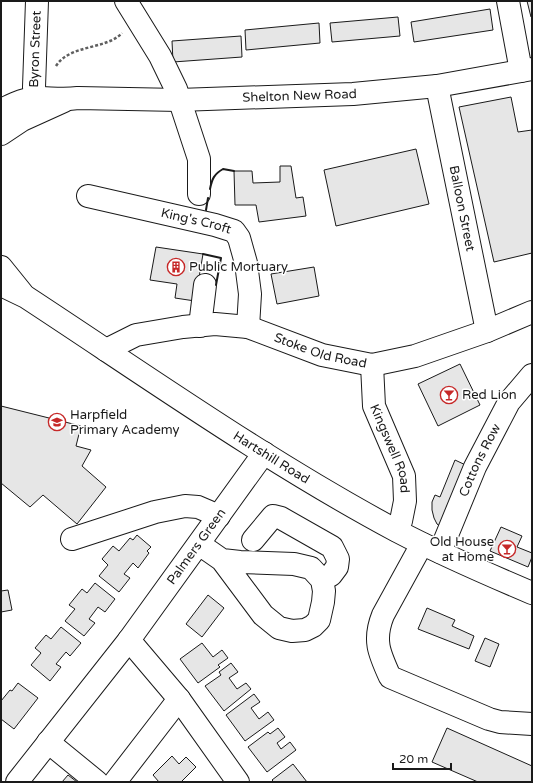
<svg xmlns="http://www.w3.org/2000/svg" width="533" height="783" font-family="'Varela Round',sans-serif">
<style>
.building{fill:#e6e6e6;stroke:#1a1a1a}
.lines{fill:none;stroke-linecap:round;stroke-linejoin:round}
.minor-casing{stroke:#1a1a1a;stroke-width:24}
.major-casing{stroke:#1a1a1a;stroke-width:24}
.path{stroke:#5f5f5f;stroke-width:2.5;stroke-dasharray:3 2;stroke-linecap:butt}
.minor{stroke:#fff;stroke-width:22}
.major{stroke:#fff;stroke-width:22}
.wall{stroke:#1a1a1a;stroke-width:2}
.labels{text-anchor:middle;dominant-baseline:central;stroke-width:3;stroke-linejoin:round;paint-order:stroke}
.street-label{font-size:13px;fill:#1a1a1a;stroke:#fff}
.poi-label{font-size:13px;fill:#1a1a1a;stroke:#fff;text-anchor:start}
</style>
<rect width="100%" height="100%" fill="#fff"/>
<g class="building">
<polygon points="527,1 532,1 532,17 531,17"/>
<polygon points="490,9 493,30 414,42 411,22"/>
<polygon points="398,17 400,36 332,42 330,23"/>
<polygon points="319,23 320,43 246,50 245,30"/>
<polygon points="241,36 242,57 173,62 172,41"/>
<polygon points="511,97 518,132 532,130 532,253 494,262 459,107"/>
<polygon points="416,149 429,204 336,226 324,170"/>
<polygon points="280,166 291,166 296,198 303,197 306,216 259,222 256,205 235,205 234,171 252,171 253,183 280,182"/>
<polygon points="156,247 203,254 195,301 175,298 177,284 150,280"/>
<polygon points="314,267 319,296 277,304 271,274"/>
<polygon points="460,364 480,405 438,426 418,384"/>
<polygon points="1,406 81,426 76,446 91,450 82,466 106,487 77,524 43,495 30,507 1,483"/>
<polygon points="455,460 472,468 444,529 437,524 434,518 432,510 432,502 435,495 440,497"/>
<polygon points="501,527 522,536 517,547 532,553 532,557 528,567 490,551"/>
<polygon points="137,535 151,547 147,551 149,553 138,568 133,563 124,574 130,578 119,592 99,576 108,565 102,559 113,546 119,551 130,538 133,540"/>
<polygon points="95,583 115,599 105,612 98,607 89,619 95,623 84,636 65,621 75,609 69,605 82,589 87,593"/>
<polygon points="8,590 12,610 1,612 1,591"/>
<polygon points="208,595 224,608 202,637 186,624"/>
<polygon points="427,608 455,620 452,626 474,636 469,649 418,629"/>
<polygon points="61,627 81,643 70,656 66,652 56,664 61,667 50,681 31,665 41,653 35,648 46,635 51,639"/>
<polygon points="485,638 499,644 490,667 475,661"/>
<polygon points="202,643 213,657 222,650 228,658 218,665 220,667 198,683 180,659"/>
<polygon points="231,663 238,672 229,678 237,689 246,683 251,689 224,711 205,686 221,675 219,672"/>
<polygon points="18,683 38,698 14,729 1,719 1,701 10,690 12,691"/>
<polygon points="254,694 260,702 251,708 259,719 268,712 274,720 245,741 226,715"/>
<polygon points="278,728 285,737 277,743 281,749 290,742 296,750 267,772 248,747 268,732 270,734"/>
<polygon points="447,728 532,766 532,782 478,782 432,762"/>
<polygon points="172,756 179,764 186,757 196,767 181,782 159,782 153,775"/>
<polygon points="293,764 307,782 274,782 272,780"/>
<polygon points="68,775 77,782 62,782"/>
</g>
<g class="lines">
<defs>
<g id="minor">
<polyline points="126,1 160,56 176,89 199,159 199,194"/>
<polyline points="508,1 521,71"/>
<path id="s1" d="M437,86L487,331"/>
<path id="s2" d="M36,98L34,87L37,1"/>
<path id="s3" d="M88,196L215,225L234,231L239,238L246,263L250,294L248,327"/>
<polyline points="200,326 205,285"/>
<path id="s4" d="M106,350L136,335L183,327L215,324L248,327L322,355L372,365L415,356L487,331L532,312"/>
<path id="s5" d="M372,365L374,406L404,476L405,501L401,521L396,530"/>
<polyline points="72,539 155,512 185,506 198,507 219,516"/>
<polyline points="253,540 273,516 281,518 332,547 338,559 337,567 331,575 322,580"/>
<polyline points="199,544 222,560 263,615 279,628 292,631 305,630 313,626 319,620 323,602 324,591 322,580 311,568 294,564 240,562 222,560"/>
<path d="M422,544L383,615C373,640 379,653 390,677L489,719L500,722L532,724"/>
<path id="s6" d="M440,552L475,467L509,402L532,375"/>
<polyline points="129,640 179,699 238,782"/>
<polyline points="48,742 97,782"/>
<path id="s7" d="M17,782L129,640L264,453"/>
<polyline points="115,782 179,699"/>
</g>
<g id="major">
<path id="s8" d="M1,110C12,105 25,98 37,98C51,98 63,100 78,98L179,100L353,94L437,86L532,69"/>
<polyline points="1,134 22,120 64,101"/>
<polyline points="1,267 22,293"/>
<path id="s9" d="M1,285L26,297C148,377 268,462 397,531C441,554 487,574 532,593"/>
</g>
</defs>
<use href="#minor" class="minor-casing"/>
<use href="#major" class="major-casing"/>
<path class="path" d="M56,66C70,44 106,50 122,33"/>
<use href="#minor" class="minor"/>
<use href="#major" class="major"/>
<g class="wall">
<path d="M210,189C212,179 214,174 223,169L234,171"/>
<polyline points="206,210 208,198"/>
<polyline points="203,254 221,258 216,285"/>
</g>
</g>
<defs>
<symbol id="building-ring" viewBox="-11 -11 22 22"><circle r="9.5" fill="#fff" stroke="#c62828" stroke-width="1.5"/><path d="M-4-6H4V6H1V3H-1V6H-4ZM-2.5-4.3h1.7v1.8h-1.7ZM.8-4.3h1.7v1.8H.8ZM-2.5-1h1.7V.8h-1.7ZM.8-1h1.7V.8H.8Z" fill="#c62828"/></symbol>
<symbol id="bar-ring" viewBox="-11 -11 22 22"><circle r="9.5" fill="#fff" stroke="#c62828" stroke-width="1.5"/><path d="M-6-5H6L.8 .8V4.5H3.5V6h-7V4.5H-.8V.8Z" fill="#c62828"/></symbol>
<symbol id="school-ring" viewBox="-11 -11 22 22"><circle r="9.5" fill="#fff" stroke="#c62828" stroke-width="1.5"/><path d="M0-5L7-2L0 1L-7-2ZM-4 1L0 2.5L4 1V4Q0 6-4 4Z" fill="#c62828"/></symbol>
</defs>
<g fill-rule="evenodd">
<use href="#building-ring" x="166" y="257" width="20" height="20"/>
<use href="#bar-ring" x="439" y="385" width="20" height="20"/>
<use href="#school-ring" x="47" y="412" width="20" height="20"/>
<use href="#bar-ring" x="497" y="539" width="20" height="20"/>
</g>
<g class="labels">
<g class="street-label">
<text stroke="none"><textPath href="#s2" startOffset="49">Byron Street</textPath></text>
<text stroke="none"><textPath href="#s8" startOffset="301">Shelton New Road</textPath></text>
<text stroke="none"><textPath href="#s1" startOffset="125">Balloon Street</textPath></text>
<text stroke="none"><textPath href="#s3" startOffset="111">King's Croft</textPath></text>
<text stroke="none"><textPath href="#s4" startOffset="223">Stoke Old Road</textPath></text>
<text stroke="none"><textPath href="#s5" startOffset="87">Kingswell Road</textPath></text>
<text stroke="none"><textPath href="#s9" startOffset="321">Hartshill Road</textPath></text>
<text stroke="none"><textPath href="#s6" startOffset="100">Cottons Row</textPath></text>
<text stroke="none"><textPath href="#s7" startOffset="296">Palmers Green</textPath></text>
</g>
<g class="poi-label">
<text x="189" y="267">Public Mortuary</text>
<text x="462" y="395">Red Lion</text>
<text x="70" y="415">Harpfield<tspan x="70" dy="15">Primary Academy</tspan></text>
<text x="494" y="542" text-anchor="end">Old House<tspan x="494" dy="15">at Home</tspan></text>
</g>
</g>
<rect width="533" height="783" fill="none" stroke="#1a1a1a" stroke-width="4"/>
<path d="M393 763v6h58v-6" fill="none" stroke="#1a1a1a" stroke-width="2"/>
<text x="399" y="763" font-size="12" fill="#1a1a1a" stroke="#ffffff" stroke-width="3" paint-order="stroke">20 m</text>
</svg>
